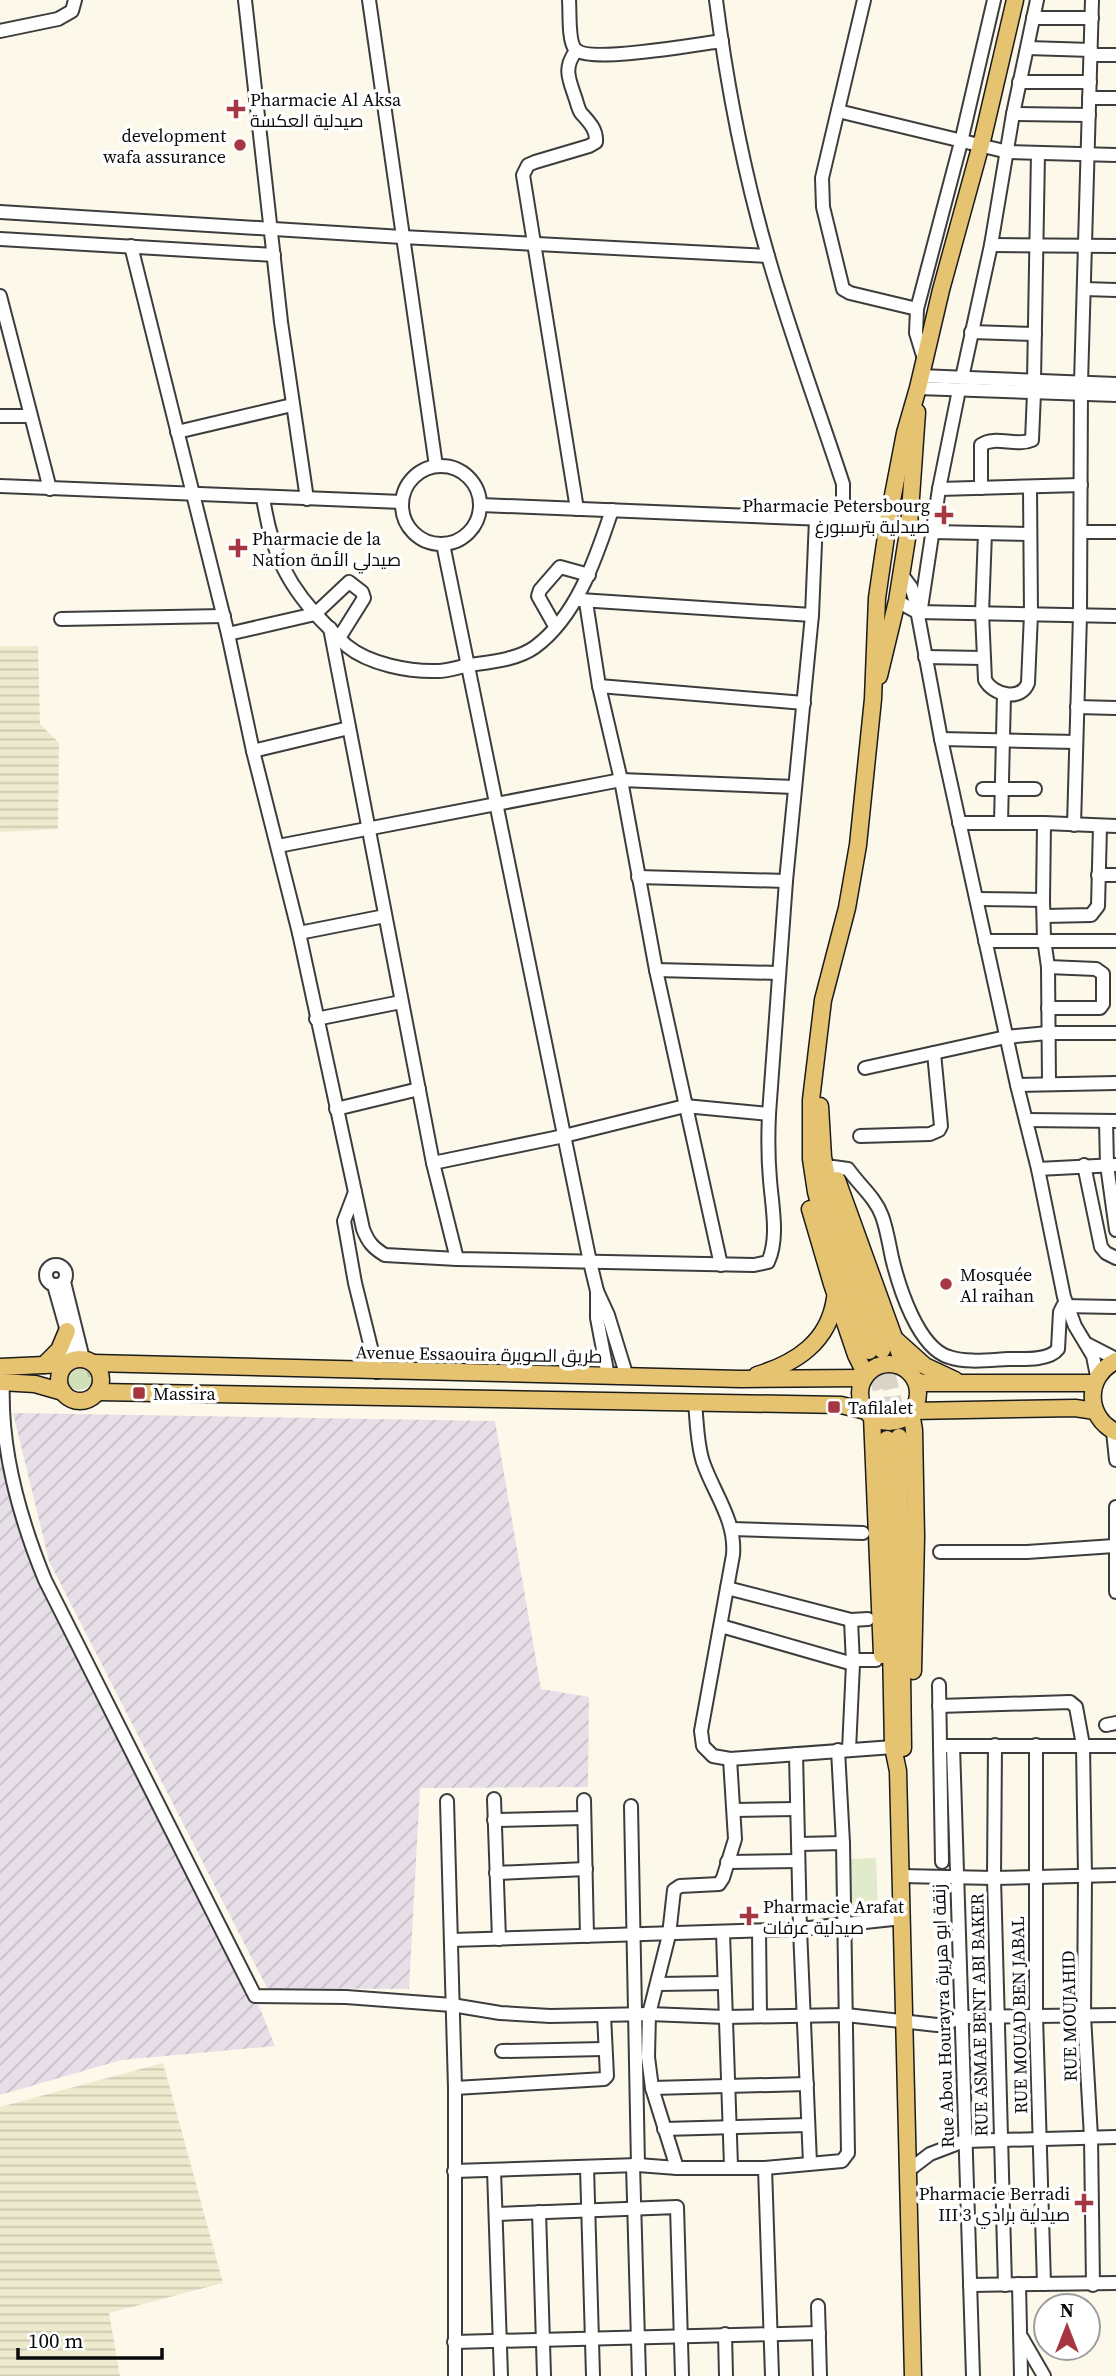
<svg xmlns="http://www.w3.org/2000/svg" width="1116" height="2376" font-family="'Source Serif 4',Cairo,serif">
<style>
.industrial{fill:url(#industrial-furrows)}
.farmland{fill:url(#farmland-rules)}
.grass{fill:url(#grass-tufts)}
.pitch{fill:#e1eaca}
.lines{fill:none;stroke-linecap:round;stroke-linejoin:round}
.major-tunnel{stroke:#d8d4c8;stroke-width:16;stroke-dasharray:16 8;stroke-linecap:butt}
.minor-casing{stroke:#3d3d3d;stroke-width:16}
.major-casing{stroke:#1b1b1b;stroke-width:19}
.minor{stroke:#fff;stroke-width:12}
.major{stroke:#e5c371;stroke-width:16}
.poi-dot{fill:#a63642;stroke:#fff;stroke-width:2.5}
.labels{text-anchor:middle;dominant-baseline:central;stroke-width:7;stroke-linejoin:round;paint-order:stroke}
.poi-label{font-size:18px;fill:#0a0a0a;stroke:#fff;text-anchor:start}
.street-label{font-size:18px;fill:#0a0a0a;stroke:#fff}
</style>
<defs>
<pattern id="industrial-furrows" width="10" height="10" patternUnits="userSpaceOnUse" patternTransform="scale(1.75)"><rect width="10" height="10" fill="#e7dfe8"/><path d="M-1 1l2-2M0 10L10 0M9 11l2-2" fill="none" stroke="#c5bec6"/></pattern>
<pattern id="farmland-rules" width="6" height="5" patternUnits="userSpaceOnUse" patternTransform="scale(1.75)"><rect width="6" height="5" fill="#eeeace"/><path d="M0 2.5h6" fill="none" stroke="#cbc7b0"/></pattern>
<pattern id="grass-tufts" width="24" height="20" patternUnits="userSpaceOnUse" patternTransform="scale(1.75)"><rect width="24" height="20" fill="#d0e1b9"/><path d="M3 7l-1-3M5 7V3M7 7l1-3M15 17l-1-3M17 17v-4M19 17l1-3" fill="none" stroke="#b1c09e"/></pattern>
</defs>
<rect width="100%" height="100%" fill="#fcf8ea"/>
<g class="industrial">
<polygon points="0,1397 1,1422 38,1564 255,1996 275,2046 121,2060 0,2095"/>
<polygon points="13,1413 495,1421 541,1689 589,1697 588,1787 420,1788 409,1989 267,1988 49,1561"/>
</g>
<g class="farmland">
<polygon points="0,646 38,646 40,724 59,743 58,829 0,832"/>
<polygon points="163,2063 223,2283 109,2313 120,2376 0,2376 0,2107"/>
</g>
<circle class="grass" cx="79" cy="1376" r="14"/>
<polygon class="pitch" points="876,1858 878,1913 848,1914 847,1859"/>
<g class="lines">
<g class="major-tunnel">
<polyline points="882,1350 894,1402 899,1437"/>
<polyline points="869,1351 882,1394 887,1439"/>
</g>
<defs>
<g id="minor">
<polyline points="245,0 281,322 307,499"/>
<polyline points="369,0 436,466"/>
<path d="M569,0C570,11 568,41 575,49C588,64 698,44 722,41"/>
<path d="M716,0C727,86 744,173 768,256C790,333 818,408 843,484V520"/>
<polyline points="864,0 822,178 823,207 843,289 850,293 917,309"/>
<polyline points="1033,18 1092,18"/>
<polyline points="0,31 58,19 72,11 75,0"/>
<polyline points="1028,48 1091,50"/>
<path d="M576,51C563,68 569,79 575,97C577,102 578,109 581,113C588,121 597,129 596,142L589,146L535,162L528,165L523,175L577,509"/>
<polyline points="1091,55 1116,55"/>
<polyline points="1019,82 1090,82"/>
<polyline points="1089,98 1116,98"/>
<polyline points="838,111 1008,152 1116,155"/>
<polyline points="1013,114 1089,115"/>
<polyline points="0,212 402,237 768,256"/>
<polyline points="0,239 274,255"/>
<polyline points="991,245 1116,246"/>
<path d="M131,246L228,634L253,751L299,933L363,1229C368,1242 373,1248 385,1255L457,1259L754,1265L768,1262C779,1238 772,1206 770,1180C768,1158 768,1136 769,1114L786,881L812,615L816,519"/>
<polyline points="1084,289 1116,290"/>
<polyline points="0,296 50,489"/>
<polyline points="971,332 1035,334"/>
<polyline points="924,359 916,333 917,309 961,142 994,0"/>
<polyline points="920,376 1116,384"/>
<polyline points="962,378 991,245 1013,114 1037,0"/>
<polyline points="1034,381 1038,153"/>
<polyline points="918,388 1116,395"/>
<polyline points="0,416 30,416"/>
<polyline points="177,432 292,405"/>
<circle cx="441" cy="505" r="39"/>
<polyline points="0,486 402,502"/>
<path d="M981,488V445C995,435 1016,447 1032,440L1034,393"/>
<polyline points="939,489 1081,485"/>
<path d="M263,497C271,552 288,588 328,627C335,633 340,640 347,646C369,664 409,672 438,671C448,671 459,667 469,665C490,662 517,660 535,647C577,616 596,558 612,510"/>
<polyline points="481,505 849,520 859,525 887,528"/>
<polyline points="849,520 859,515 889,516"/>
<polyline points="932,532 1030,534"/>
<polyline points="1081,532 1116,532"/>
<path d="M985,533L982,613L985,680C993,695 1021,702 1028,683L1031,614L1030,488"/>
<polyline points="443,544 590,1262 597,1291 608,1315 627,1377"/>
<polyline points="902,575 911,587 915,599 941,739 1017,1085 1038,1169 1064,1297 1075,1326 1093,1356 1097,1376"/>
<polyline points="580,600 812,615"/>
<polyline points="897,601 917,612 1116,616"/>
<polyline points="586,602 599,686 621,780 656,970 721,1265"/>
<polyline points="921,608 939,489 959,390"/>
<polyline points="61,619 224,616"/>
<polyline points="555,626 538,596 540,590 560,567 589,575"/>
<polyline points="330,628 433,1163 457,1259"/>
<polyline points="228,634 315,614 349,582 362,592 364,598 339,638"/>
<polyline points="925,657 983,658"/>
<polyline points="599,686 804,703"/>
<polyline points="1077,707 1116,708"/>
<polyline points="941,739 1076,742"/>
<polyline points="253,751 349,728"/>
<polyline points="983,789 1035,789"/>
<polyline points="959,823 1044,823 1116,826"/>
<polyline points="1001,823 1004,694"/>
<polyline points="1044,823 1043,900 1044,939 1048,967 1049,1083"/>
<polyline points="1074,825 1080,615 1081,383 1092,0"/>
<polyline points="278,846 621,780 795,787"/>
<polyline points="1098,875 1116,875"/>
<polyline points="638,877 786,881"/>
<polyline points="977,899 1043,900"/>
<polyline points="1044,916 1091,915 1098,906 1100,826"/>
<polyline points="299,933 385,916"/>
<polyline points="985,941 1116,941"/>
<polyline points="656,970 779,973"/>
<polyline points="1048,1008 1100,1008 1103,1004 1103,974 1096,969 1048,967"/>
<polyline points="316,1019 401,1002"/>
<polyline points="865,1068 1006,1037 1048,1033 1116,1033"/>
<polyline points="1017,1085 1116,1083"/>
<polyline points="336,1109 419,1089"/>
<polyline points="1026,1120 1116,1121"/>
<polyline points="1106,1121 1107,1165 1116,1230"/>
<polyline points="860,1136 930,1134 939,1130 941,1126 934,1053"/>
<polyline points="433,1163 564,1136 685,1106 769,1114"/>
<polyline points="1084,1165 1101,1247 1106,1253 1116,1258"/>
<path d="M833,1167L848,1169C859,1185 875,1197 882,1216C887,1230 889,1244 892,1258C899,1287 918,1348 949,1357C966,1363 989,1360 1008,1359C1022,1359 1049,1361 1058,1349L1060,1312L1063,1306L1116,1307"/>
<polyline points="1038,1169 1116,1165"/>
<polyline points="355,1192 344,1221 355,1283 377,1372"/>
<circle cx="56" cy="1275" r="10"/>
<polyline points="64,1282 83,1359"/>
<polyline points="54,1285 67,1331 71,1361"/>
<polyline points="597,1291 597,1318 608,1376"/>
<polyline points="1087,1344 1116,1359"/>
<path d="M3,1382C0,1449 20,1519 45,1580L255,1996L346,1997L452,2005L500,2013L550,2016L649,2014L726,2017L846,2015L937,2025L946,2024L960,2017L1116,2015"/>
<path d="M695,1403C697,1422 697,1444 703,1462C714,1494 736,1520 733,1555L701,1731L703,1746L713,1756L730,1759L893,1747"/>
<polyline points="1113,1431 1116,1460"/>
<polyline points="1116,1507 1116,1592"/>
<polyline points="732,1529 863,1533"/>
<polyline points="940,1552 1027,1552 1114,1546"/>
<polyline points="727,1588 851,1620 868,1619"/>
<polyline points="721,1626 853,1664"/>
<polyline points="853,1660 876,1660"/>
<polyline points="939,1685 942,1862"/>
<polyline points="939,1706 1070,1702 1076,1707 1083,1745 1085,1876 1084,2016 1091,2137 1093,2285"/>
<polyline points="1106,1725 1116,1723"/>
<polyline points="995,1745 994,1878 1005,2285"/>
<polyline points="1036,1745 1036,2016 1044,2284"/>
<polyline points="945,1746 1116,1746"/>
<polyline points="953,1746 973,2376"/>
<polyline points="849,1750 853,1664 851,1620"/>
<polyline points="796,1754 800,1929 810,2163"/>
<polyline points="730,1759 735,1839 723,1878 719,1884 680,1886 674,1890 669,1935 649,2014 648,2057 652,2088 677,2168 765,2168 842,2161 848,2153 843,1843 838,1750"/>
<polyline points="494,1799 499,1939"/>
<polyline points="584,1800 587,1936"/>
<polyline points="447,1801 455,2088 455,2376"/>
<polyline points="631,1806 638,2165"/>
<polyline points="734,1810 797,1809"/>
<polyline points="494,1820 584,1818"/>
<polyline points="799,1844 843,1843"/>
<polyline points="727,1862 798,1861"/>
<polyline points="496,1873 586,1869"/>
<polyline points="901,1876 994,1878 1116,1875"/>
<polyline points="759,1931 760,2016"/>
<polyline points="723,1933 731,2166"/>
<polyline points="451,1940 800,1929 902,1918"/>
<polyline points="658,1984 724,1983"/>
<polyline points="502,2051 604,2049"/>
<polyline points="455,2088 604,2079 607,2076 604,2015"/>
<polyline points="652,2088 807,2084"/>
<polyline points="664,2129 808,2125"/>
<polyline points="633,2165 639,2376"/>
<polyline points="587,2167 593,2376"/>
<polyline points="765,2168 772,2376"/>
<polyline points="494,2170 501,2376"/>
<polyline points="909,2170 930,2154 964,2141 1116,2137"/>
<polyline points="454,2171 638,2165 677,2168"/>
<polyline points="539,2212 544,2376"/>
<polyline points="496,2214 677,2207 682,2376"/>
<polyline points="1019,2284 1021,2376"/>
<polyline points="970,2285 1116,2283"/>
<polyline points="818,2306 820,2376"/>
<polyline points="725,2334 726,2376"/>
<polyline points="1022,2338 1044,2376"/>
<polyline points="454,2342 819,2333"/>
</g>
<g id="major">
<polyline points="879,676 897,601 909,526 917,412"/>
<polyline points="820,1106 823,1157 832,1202 882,1350"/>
<polyline points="837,1180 905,1368"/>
<polyline points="810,1209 832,1284 856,1355 866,1375"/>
<polyline points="896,1340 925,1366 955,1380"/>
<polyline points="869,1351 825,1225 816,1192 811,1159 811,1100 823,1000 847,908 858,845 873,699 877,598 889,516 905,433 918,388 941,290 983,137 1015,0"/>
<circle cx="80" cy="1380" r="21"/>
<path d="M1116,1361C1085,1376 1085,1417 1116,1432"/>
<polyline points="93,1363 741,1379 864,1378"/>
<circle cx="889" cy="1393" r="29"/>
<polyline points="44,1365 59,1350 67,1331"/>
<polyline points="0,1367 66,1364"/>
<path d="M757,1375C796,1363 829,1342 835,1298"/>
<polyline points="916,1381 924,1383 1094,1383"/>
<polyline points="0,1382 35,1384 63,1392"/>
<polyline points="98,1392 841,1405 866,1411"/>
<polyline points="912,1411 1075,1408 1095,1411"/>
<polyline points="911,1412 914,1430 916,1537 913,1671"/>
<polyline points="872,1416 882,1655"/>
<polyline points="899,1437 903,1748"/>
<polyline points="887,1439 893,1747 898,1771 913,2376"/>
</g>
</defs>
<use href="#minor" class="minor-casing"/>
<use href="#major" class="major-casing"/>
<use href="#minor" class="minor"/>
<use href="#major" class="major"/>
</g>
<g class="poi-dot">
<path d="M232.5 98.5h7v7h7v7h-7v7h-7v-7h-7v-7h7z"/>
<circle cx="240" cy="145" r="7"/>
<path d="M940.5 504.5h7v7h7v7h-7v7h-7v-7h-7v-7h7z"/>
<path d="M234.5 537.5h7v7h7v7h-7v7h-7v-7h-7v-7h7z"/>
<circle cx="946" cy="1284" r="7"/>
<rect x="132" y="1386" width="14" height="14" rx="3.5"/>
<rect x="827" y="1400" width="14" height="14" rx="3.5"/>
<path d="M745.5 1905.5h7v7h7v7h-7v7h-7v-7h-7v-7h7z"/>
<path d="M1080.5 2192.5h7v7h7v7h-7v7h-7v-7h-7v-7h7z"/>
</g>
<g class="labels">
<g class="poi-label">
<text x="250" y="99">Pharmacie Al Aksa<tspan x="250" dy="21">صيدلية العكسة</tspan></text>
<text x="226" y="135" text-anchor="end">development<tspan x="226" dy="21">wafa assurance</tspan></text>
<text x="930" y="505" text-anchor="end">Pharmacie Petersbourg<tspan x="930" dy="21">صيدلية بترسبورغ</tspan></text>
<text x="252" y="538">Pharmacie de la<tspan x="252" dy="21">Nation صيدلي الأمة</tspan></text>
<text x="960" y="1274">Mosquée<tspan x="960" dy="21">Al raihan</tspan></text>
<text x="153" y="1393">Massira</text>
<text x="848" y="1407">Tafilalet</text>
<text x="763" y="1906">Pharmacie Arafat<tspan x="763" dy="21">صيدلية عرفات</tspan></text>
<text x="1070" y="2193" text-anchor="end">Pharmacie Berradi<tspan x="1070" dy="21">III صيدلية برادي 3</tspan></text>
</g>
<g class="street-label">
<text transform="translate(479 1354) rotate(1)">Avenue Essaouira طريق الصويرة</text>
<text transform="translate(979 2015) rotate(-91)">RUE ASMAE BENT ABI BAKER</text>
<text transform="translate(1019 2015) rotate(-91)">RUE MOUAD BEN JABAL</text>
<text transform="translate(943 2016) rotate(-92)">Rue Abou Hourayra زنقة ابو هريرة</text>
<text transform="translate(1069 2016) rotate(-91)">RUE MOUJAHID</text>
</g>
</g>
<g transform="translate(1067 2327)"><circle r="33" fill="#ffffff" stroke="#9d9d9d" stroke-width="2"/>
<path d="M0-5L12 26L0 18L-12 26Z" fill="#a63642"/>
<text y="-10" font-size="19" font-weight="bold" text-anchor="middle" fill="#0a0a0a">N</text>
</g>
<path d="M18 2348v10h144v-10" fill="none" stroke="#0a0a0a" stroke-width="3.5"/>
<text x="28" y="2348" font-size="21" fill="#0a0a0a" stroke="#ffffff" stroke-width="5" paint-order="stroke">100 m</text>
</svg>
